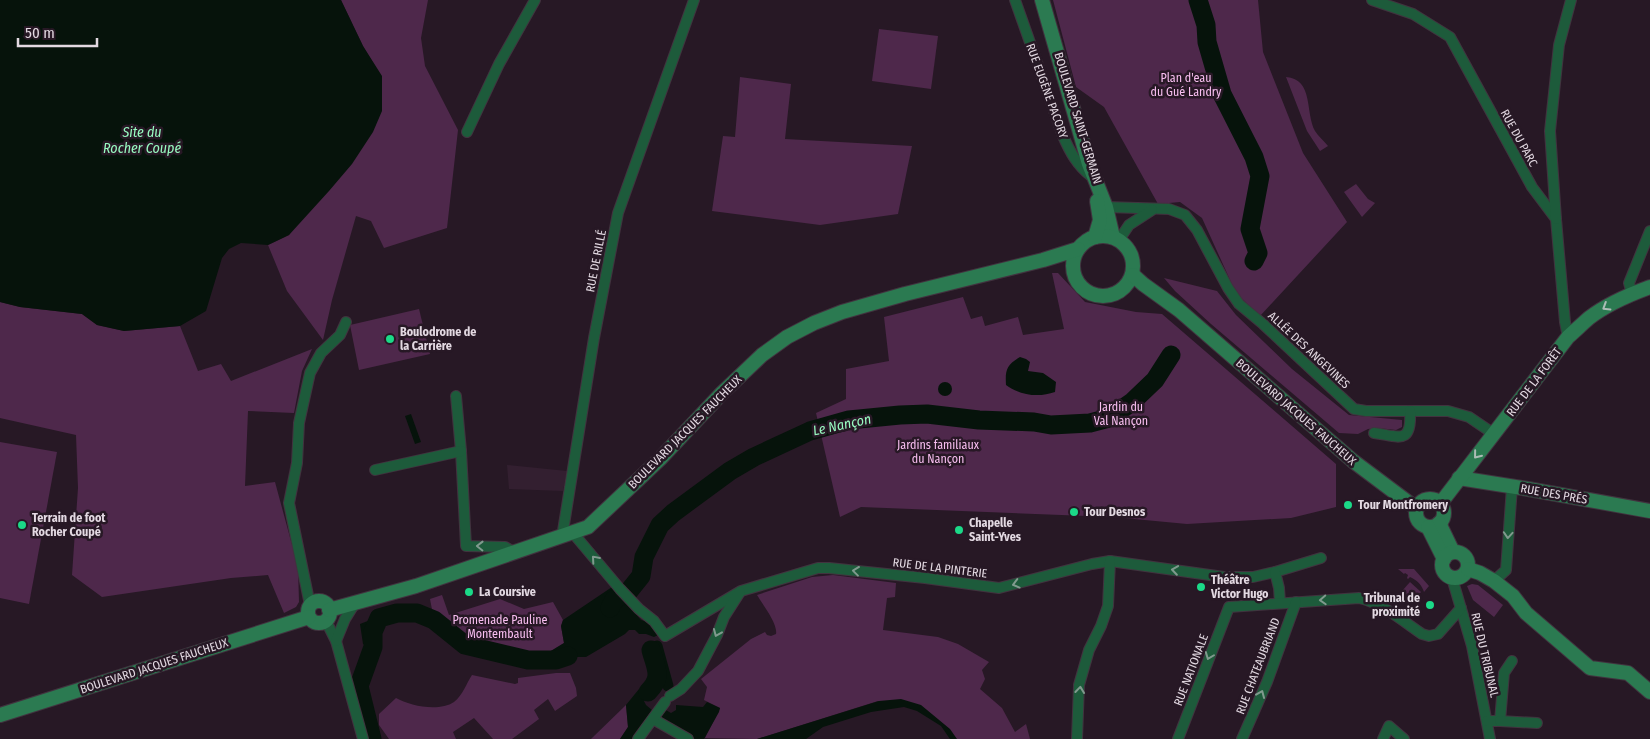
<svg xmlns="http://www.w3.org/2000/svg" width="1650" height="739" font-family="'Fira Sans Condensed',sans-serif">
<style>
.built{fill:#331f30}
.green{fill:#4e284b}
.water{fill:#06130b}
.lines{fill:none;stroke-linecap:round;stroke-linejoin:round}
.canal{stroke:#06130b;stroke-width:11}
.river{stroke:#06130b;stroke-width:19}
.street-casing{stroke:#41333f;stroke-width:12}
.secondary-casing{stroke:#41333f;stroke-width:16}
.street{stroke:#1d5b3b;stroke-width:10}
.secondary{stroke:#2b7a51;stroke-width:14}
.oneway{stroke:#acbcb6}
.oneway2{stroke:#809a8e}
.poi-dot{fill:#1bd988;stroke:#271825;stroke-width:2}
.labels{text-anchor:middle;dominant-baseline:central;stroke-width:5;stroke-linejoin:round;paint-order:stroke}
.park-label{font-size:12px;fill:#f9bff1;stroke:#271825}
.street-label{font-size:12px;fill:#e3d9e2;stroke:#271825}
.poi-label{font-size:12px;font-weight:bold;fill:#e3d9e2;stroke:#271825;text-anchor:start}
.water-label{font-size:14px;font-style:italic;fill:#98fbc1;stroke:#271825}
</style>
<rect width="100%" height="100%" fill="#271825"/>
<polygon class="built" points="507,465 567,471 563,491 509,489"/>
<g class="green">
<polygon points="341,0 428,0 421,38 425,66 458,130 447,228 384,248 371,221 356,216 332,300 323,340 287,291 268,245 289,235 381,76 363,46"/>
<polygon points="1053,0 1258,0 1263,52 1303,153 1347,222 1260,316 1236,293 1202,218 1180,202 1158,204 1104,107 1076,87"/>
<polygon points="879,29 938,36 931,89 872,81"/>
<polygon points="740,77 791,84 785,139 912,146 898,214 820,225 712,211 723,136 735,137"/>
<path d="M1286,77C1314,79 1305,113 1315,131C1318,136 1324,141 1328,146L1320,151L1307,131Z"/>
<polygon points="1356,184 1368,199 1375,203 1362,217 1344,192"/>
<polygon points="1052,273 1058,273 1085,302 1136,312 1162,314 1336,464 1336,507 1291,518 1187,524 1113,517 861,507 840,517 816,413 846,399 846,369 889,361 884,317 963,297 971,319 982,316 985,326 1018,317 1023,335 1064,329"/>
<polygon points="1164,278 1217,291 1236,315 1292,369 1349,415 1402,420 1402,427 1396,430 1378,428 1368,429 1358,434 1339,433 1211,324 1175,291"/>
<polygon points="0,302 20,307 82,314 97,325 124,331 180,326 198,371 221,364 231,381 312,349 302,371 294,413 248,411 245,486 275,482 298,567 299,602 296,607 284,613 268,575 231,578 102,597 72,575 78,488 76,435 0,418"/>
<polygon points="419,309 430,354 359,370 350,325"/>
<polygon points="0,442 57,452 29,604 0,598"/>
<path d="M1398,569H1414L1429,586L1424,592C1422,585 1417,580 1410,577L1408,579L1407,578L1408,575L1405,573L1404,574Z"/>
<path d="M833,575L896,583L895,597L887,598L883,630L938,637L958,644L989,662L982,670L985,679L980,689L1002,708L1015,732L1026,724L1030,739H954L951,732L915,705L878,701L757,739L705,738L720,708L704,700L707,687L701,679L751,639L765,632L767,635L771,636L776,634C778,624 763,605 757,595L812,577Z"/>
<polygon points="1410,582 1421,592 1413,601 1402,591"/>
<polygon points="1472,584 1478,585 1503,605 1494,617 1473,600 1467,586"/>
<polygon points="442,595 449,615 500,599 524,609 553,602 563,620 561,626 564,643 546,654 544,659 528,660 465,645 434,620 430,599"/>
<polygon points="657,650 664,677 660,678 658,685 650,695 641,687 654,680 653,674 649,670 645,656"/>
<path d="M556,673H570L576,688L577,696L555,711L548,699L534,710L539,719L512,739H493L474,718L453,732L456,739H389L379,725V714L396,698C410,706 439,712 454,702C463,695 466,684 472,675L515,684L518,683V678Z"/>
<polygon points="626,705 628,727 620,739 591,739"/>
</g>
<g class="water">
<polygon points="0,0 341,0 363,46 382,76 382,111 373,132 352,164 329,191 289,235 268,245 241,243 229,249 222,258 206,311 180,326 124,331 97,325 82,314 20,307 0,302"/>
<path d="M1020,357L1026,359L1030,362L1028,371L1043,373L1056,382L1055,392C1038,398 1020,395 1006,385C1005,369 1007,365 1020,357Z"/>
<circle cx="945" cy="389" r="7"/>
<polygon points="411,414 421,442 415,444 405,416"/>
<polygon points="612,587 641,620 652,623 660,634 654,637 646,634 639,634 635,630 629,630 625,634 586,657 576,657 572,663 562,665 543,663 546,654 564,643 561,626 563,620"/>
<polygon points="378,617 380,624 378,632 379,635 377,648 363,644 360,624"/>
<polygon points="639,689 646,697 644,701 646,705 652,710 632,739 620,739 628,727 626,705"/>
<polygon points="901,699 921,705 950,729 957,739 950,739 941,726 917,711 904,707 871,712 823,727 806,739 757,739 879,701"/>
<polygon points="707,702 720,708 719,712 704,739 695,739 659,719 664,709 671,713 676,710 676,705 703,707"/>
</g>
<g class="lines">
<polyline class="canal" points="657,646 668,686"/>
<g class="river">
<polyline points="1198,0 1206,25 1207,42 1222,94 1254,157 1260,176 1250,229 1258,253 1254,261"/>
<polyline points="610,608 614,600 629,591 641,576 644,557 660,525 673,513 730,471 754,457 810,431 849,420 900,415 927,414 979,420 1034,422 1051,425 1090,423 1109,418 1132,402 1155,380 1171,355"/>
<path d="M648,692C663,677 656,669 651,650"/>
<polyline points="372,739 359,686 373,647 373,632 379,618 397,613 417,613 434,620 465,645 528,660 556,660 568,656"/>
</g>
<defs>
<g id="street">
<path d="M1015,0L1063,136C1070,152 1077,165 1091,176"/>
<polyline points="1372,0 1413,14 1450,37 1532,187 1556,219 1565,322 1568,337"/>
<polyline points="467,132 499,64 535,0"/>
<polyline points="1106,207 1169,209 1185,215 1197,230 1228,288 1239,304 1263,324 1354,409 1366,411 1448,411 1469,417 1494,434"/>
<polyline points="1556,219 1550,131 1559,45 1571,0"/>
<polyline points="1119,240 1129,225 1152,210"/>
<polyline points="1632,294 1629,283 1650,231"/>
<polyline points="456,396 461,451 466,546 505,547 515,553"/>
<path d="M1374,433C1398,436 1412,446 1410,411"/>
<polyline points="375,470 461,451"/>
<polyline points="573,533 620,589 639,609 654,621 665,636 741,591 818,568 829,568 925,578 999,588 1092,564 1110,561 1224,577 1253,577 1275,572 1321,558"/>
<polyline points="562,537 594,338 618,213 694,0"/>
<polyline points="1275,572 1279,588 1280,603"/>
<polyline points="1452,578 1472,646 1490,739"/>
<polyline points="1494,581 1506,570 1512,487"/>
<polyline points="310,605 289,503 297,463 299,423 310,373 321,353 340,335 346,322"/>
<polyline points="326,621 336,641 363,739"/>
<polyline points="336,641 345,619 355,603"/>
<polyline points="670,696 681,689 698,671 717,635 724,617 740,592"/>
<polyline points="653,719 688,739"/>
<polyline points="1487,721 1500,721 1504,673 1512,661"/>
<polyline points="1500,721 1537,723"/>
<polyline points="638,739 665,702"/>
<polyline points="1077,739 1079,685 1089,650 1101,626 1108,606 1110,561"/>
<path d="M1178,739L1229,607L1359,598C1382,603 1403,621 1422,634L1429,636L1438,634L1461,608"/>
<polyline points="1242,739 1267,682 1296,602"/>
<polyline points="1383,739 1389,726 1404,739"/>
</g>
<g id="secondary">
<polyline points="1042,0 1089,164 1106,207 1113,237"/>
<circle cx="1103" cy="266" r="30"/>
<polyline points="1095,237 1100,220 1097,201"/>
<polyline points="1133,275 1143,284 1179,310 1353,461 1417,509"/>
<polyline points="1459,478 1528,489 1650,511"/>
<circle cx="1430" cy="513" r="14"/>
<path d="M1440,504L1568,337C1575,331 1582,324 1589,318C1607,304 1628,295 1650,287"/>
<polyline points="1439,523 1453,552"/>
<polyline points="1428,527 1444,559"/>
<circle cx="1455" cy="565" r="13"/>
<polyline points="1468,569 1480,573 1494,581 1513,596 1526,613 1590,668 1628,673 1650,692"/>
<circle cx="319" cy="612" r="11"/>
<polyline points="329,610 416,586 588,527 660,459 722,393 762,355 787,337 814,323 842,312 905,294 1043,260 1078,249"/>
<polyline points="0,715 309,617"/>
</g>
</defs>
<use href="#street" class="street-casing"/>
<use href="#secondary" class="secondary-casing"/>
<use href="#street" class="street"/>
<use href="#secondary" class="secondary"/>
</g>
<defs><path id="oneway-chevron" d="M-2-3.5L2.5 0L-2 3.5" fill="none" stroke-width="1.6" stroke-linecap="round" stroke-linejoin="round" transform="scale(1.25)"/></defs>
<g class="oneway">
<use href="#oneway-chevron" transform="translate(1606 307) rotate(148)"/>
<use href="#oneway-chevron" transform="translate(1477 455) rotate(129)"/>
</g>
<g class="oneway2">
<use href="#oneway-chevron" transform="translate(1508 535) rotate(94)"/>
<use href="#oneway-chevron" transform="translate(480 546) rotate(-179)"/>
<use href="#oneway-chevron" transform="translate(595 559) rotate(-131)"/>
<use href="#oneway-chevron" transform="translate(1175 570) rotate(-172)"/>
<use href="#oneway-chevron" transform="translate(856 571) rotate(-173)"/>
<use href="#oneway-chevron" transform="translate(1016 584) rotate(165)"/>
<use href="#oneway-chevron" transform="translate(1323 600) rotate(177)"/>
<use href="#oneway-chevron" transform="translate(717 633) rotate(113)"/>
<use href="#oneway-chevron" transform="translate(1209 656) rotate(111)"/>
<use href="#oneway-chevron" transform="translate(1080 690) rotate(-84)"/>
<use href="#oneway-chevron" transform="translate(1261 694) rotate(-67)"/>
</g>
<g class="poi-dot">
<circle cx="390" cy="339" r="5"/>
<circle cx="1348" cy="505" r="5"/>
<circle cx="1074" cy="512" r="5"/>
<circle cx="22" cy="525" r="5"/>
<circle cx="959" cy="530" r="5"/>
<circle cx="1201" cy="587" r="5"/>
<circle cx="469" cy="592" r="5"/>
<circle cx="1430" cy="605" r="5"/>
</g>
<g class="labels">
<g class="park-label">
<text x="1186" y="78">Plan d'eau<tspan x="1186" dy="14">du Gué Landry</tspan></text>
<text x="1121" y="407">Jardin du<tspan x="1121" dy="14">Val Nançon</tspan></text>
<text x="938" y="445">Jardins familiaux<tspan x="938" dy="14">du Nançon</tspan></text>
<text x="500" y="620">Promenade Pauline<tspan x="500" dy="14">Montembault</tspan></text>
</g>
<g class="street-label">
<text transform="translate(1047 91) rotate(70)">RUE EUGÈNE PACORY</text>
<text transform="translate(1078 118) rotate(73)">BOULEVARD SAINT-GERMAIN</text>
<text transform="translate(1519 138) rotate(61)">RUE DU PARC</text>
<text transform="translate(596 261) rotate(-79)">RUE DE RILLÉ</text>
<text transform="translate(1309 350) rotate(43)">ALLÉE DES ANGEVINES</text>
<text transform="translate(1534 382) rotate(-53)">RUE DE LA FORÊT</text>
<text transform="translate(1296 412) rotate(41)">BOULEVARD JACQUES FAUCHEUX</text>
<text transform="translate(685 432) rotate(-45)">BOULEVARD JACQUES FAUCHEUX</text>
<text transform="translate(1554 494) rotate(10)">RUE DES PRÉS</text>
<text transform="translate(940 568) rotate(7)">RUE DE LA PINTERIE</text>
<text transform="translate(1485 655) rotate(77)">RUE DU TRIBUNAL</text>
<text transform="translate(154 666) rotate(-18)">BOULEVARD JACQUES FAUCHEUX</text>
<text transform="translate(1258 666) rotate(-69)">RUE CHATEAUBRIAND</text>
<text transform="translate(1191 670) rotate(-69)">RUE NATIONALE</text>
</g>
<g class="poi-label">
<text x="400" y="332">Boulodrome de<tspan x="400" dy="14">la Carrière</tspan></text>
<text x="1358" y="505">Tour Montfromery</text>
<text x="1084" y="512">Tour Desnos</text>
<text x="32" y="518">Terrain de foot<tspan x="32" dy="14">Rocher Coupé</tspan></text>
<text x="969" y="523">Chapelle<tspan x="969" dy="14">Saint-Yves</tspan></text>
<text x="1211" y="580">Théâtre<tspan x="1211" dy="14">Victor Hugo</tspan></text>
<text x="479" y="592">La Coursive</text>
<text x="1420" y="598" text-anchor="end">Tribunal de<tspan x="1420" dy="14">proximité</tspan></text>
</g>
<g class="water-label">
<text x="142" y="132">Site du<tspan x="142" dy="16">Rocher Coupé</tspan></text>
<text transform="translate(842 425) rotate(-12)">Le Nançon</text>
</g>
</g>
<path d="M18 38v8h79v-8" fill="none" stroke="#e3d9e2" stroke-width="2.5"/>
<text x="25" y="38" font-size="15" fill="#e3d9e2" stroke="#271825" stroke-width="4" paint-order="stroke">50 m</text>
</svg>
